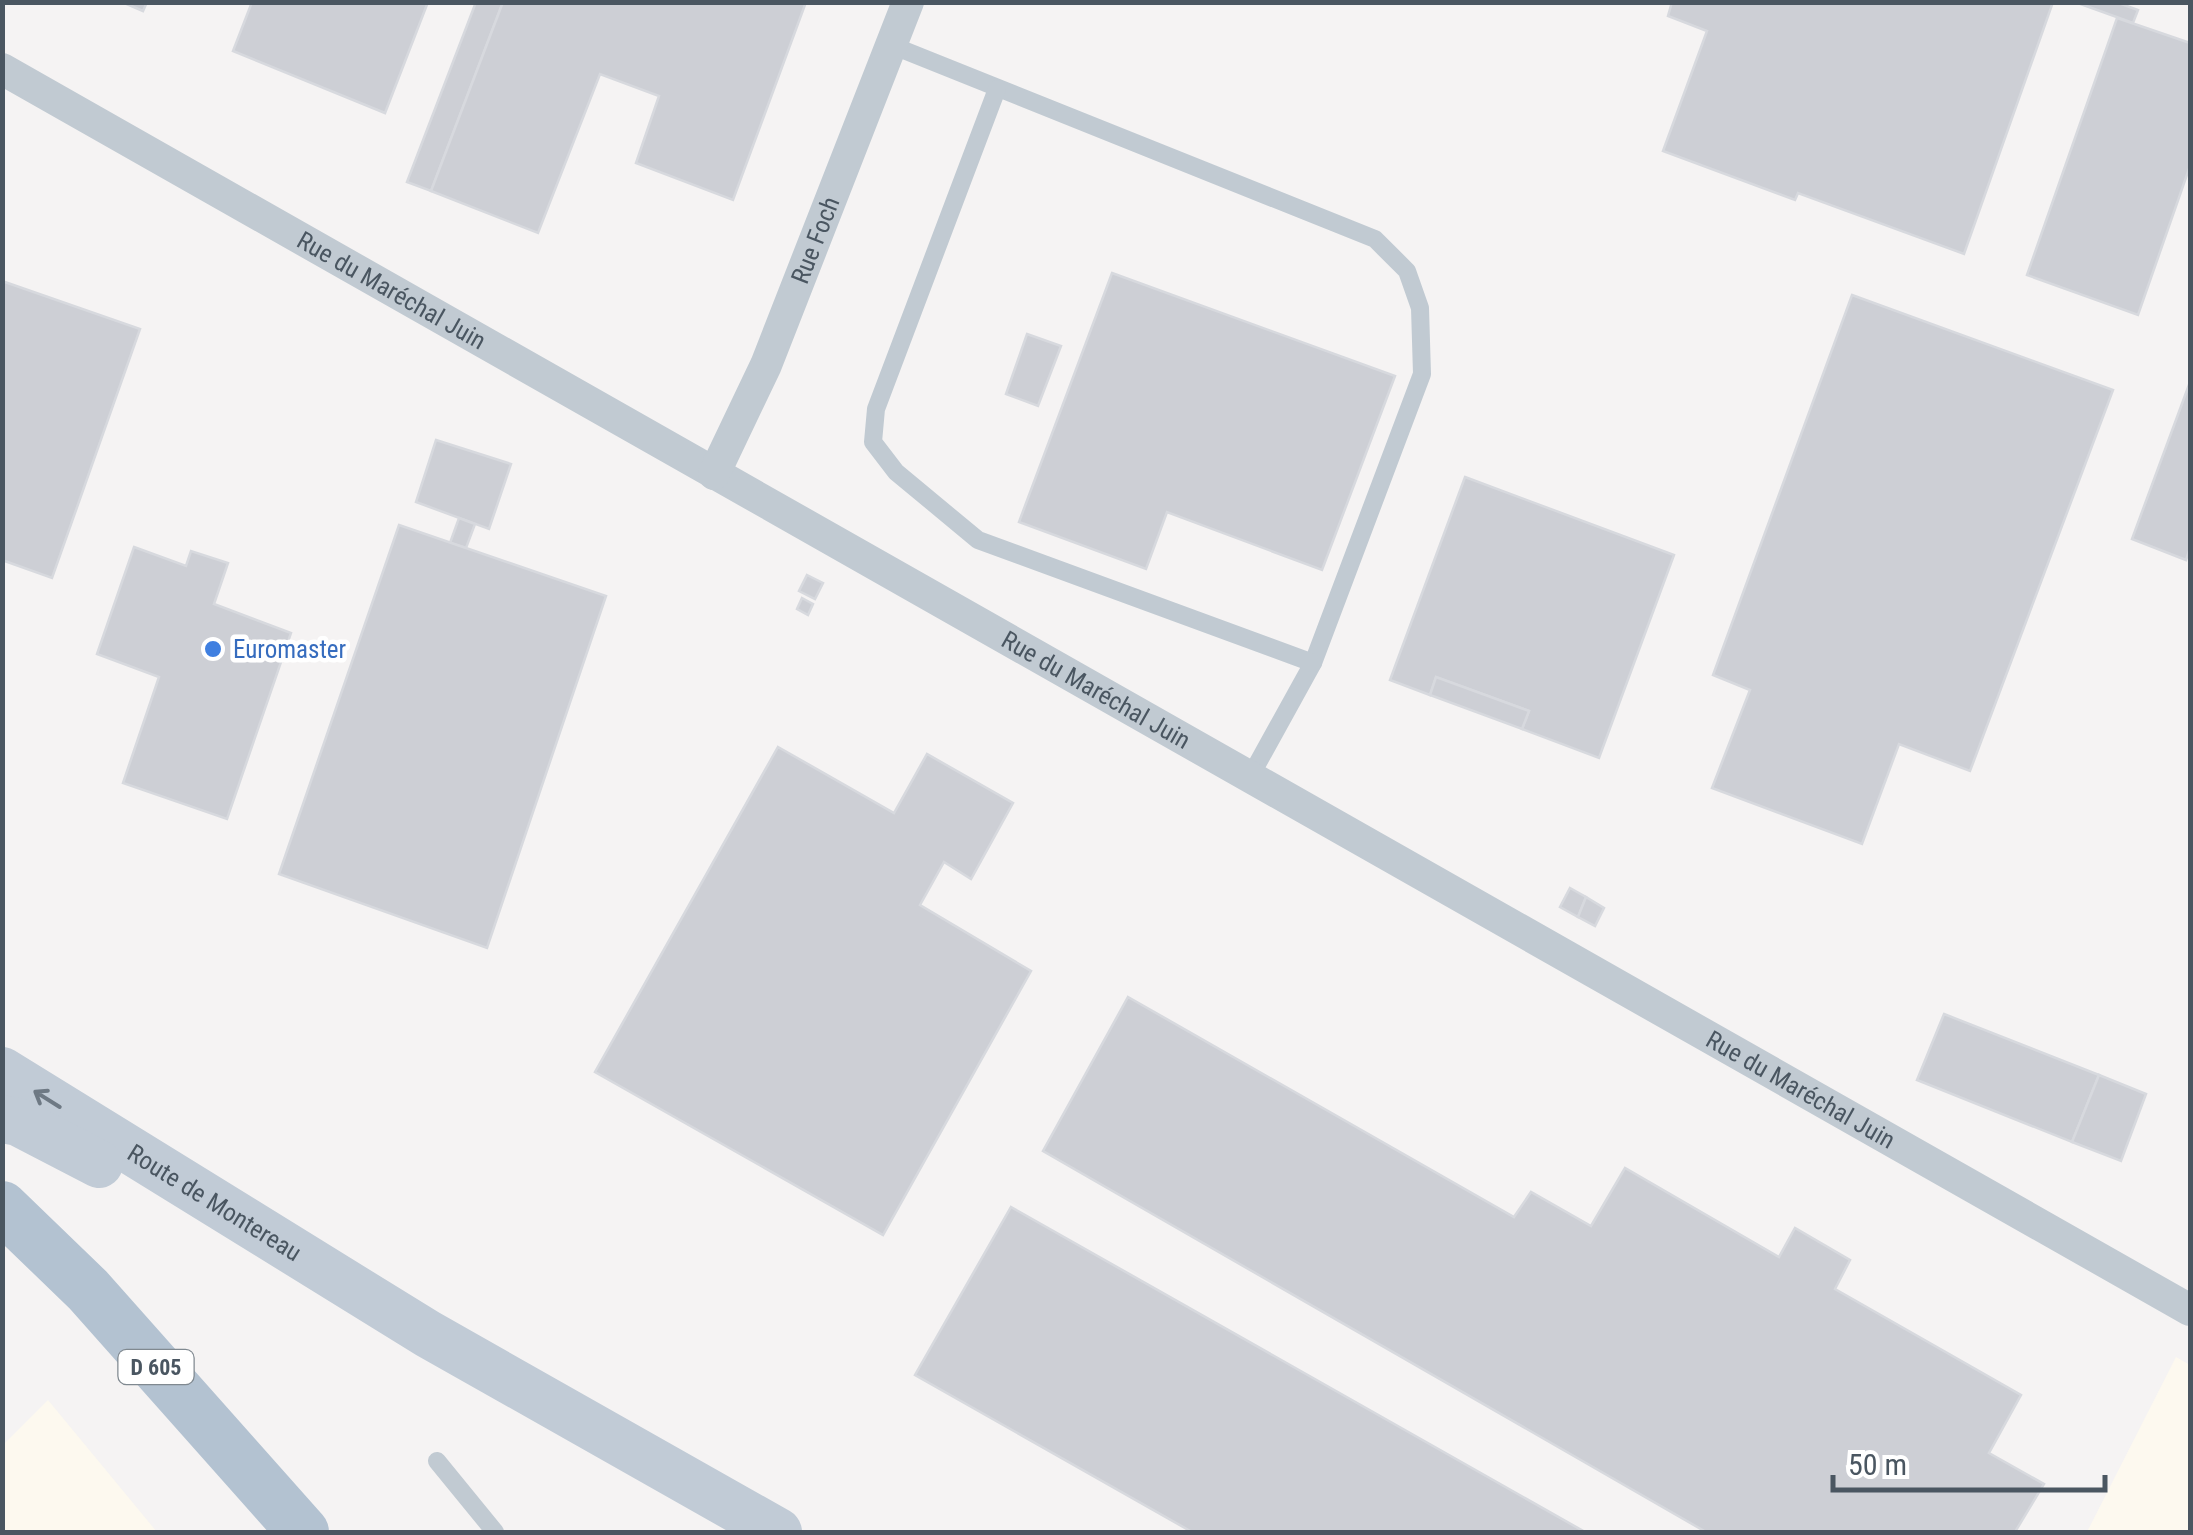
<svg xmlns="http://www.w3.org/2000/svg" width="2193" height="1535" font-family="'Roboto Condensed',sans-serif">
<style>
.commercial{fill:#fdf9ef}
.building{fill:#cdcfd5;stroke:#d7d9de;stroke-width:2.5}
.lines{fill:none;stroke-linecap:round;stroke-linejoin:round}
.lane{stroke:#c1cad2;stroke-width:18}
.street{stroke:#c1cad2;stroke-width:32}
.secondary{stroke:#c1cbd6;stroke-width:48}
.primary{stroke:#b3c2d1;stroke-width:52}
.oneway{stroke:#6e7984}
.shop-dot{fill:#3f7fe0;stroke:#fff;stroke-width:4}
.labels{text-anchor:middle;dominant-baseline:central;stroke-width:9;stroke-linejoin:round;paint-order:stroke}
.shield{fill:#fff;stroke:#808990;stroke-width:2.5}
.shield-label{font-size:22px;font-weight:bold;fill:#4a5661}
.street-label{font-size:25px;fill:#4a5661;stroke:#fff}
.shop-label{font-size:25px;fill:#366cbe;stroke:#fff;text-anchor:start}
</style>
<rect width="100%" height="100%" fill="#f5f3f3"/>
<g class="commercial">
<polygon points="2176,1357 2190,1365 2190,1532 2087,1532"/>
<polygon points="48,1400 157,1532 3,1532 3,1445"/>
</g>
<g class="building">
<polygon points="122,2 147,2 143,11"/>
<polygon points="252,2 428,2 385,113 233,51"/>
<polygon points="476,2 503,2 431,191 407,182"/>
<polygon points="503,2 806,2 733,200 636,163 659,96 600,74 538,233 431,191"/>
<polygon points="1672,2 2053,2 1964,254 1798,193 1795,200 1663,151 1707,31 1668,16"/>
<polygon points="2075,2 2116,2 2138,10 2133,23"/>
<polygon points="2117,18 2190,43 2190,166 2138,315 2027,275"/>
<polygon points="1112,273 1395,376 1322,570 1167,512 1146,569 1019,522"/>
<polygon points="2,281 140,329 52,578 2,560"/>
<polygon points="1852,295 2113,390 1970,771 1899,744 1862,844 1712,788 1750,690 1713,675"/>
<polygon points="1027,334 1061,346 1038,406 1006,394"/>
<polygon points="2190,382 2190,548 2186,560 2132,539"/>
<polygon points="436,440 511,464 489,529 416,502"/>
<polygon points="1465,477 1674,555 1599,758 1522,729 1529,711 1436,677 1430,695 1390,680"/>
<polygon points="459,518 475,524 466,548 450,543"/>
<polygon points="399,525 606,596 487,948 279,874"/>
<polygon points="134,547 186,566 191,551 228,563 214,604 291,633 227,819 123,783 159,677 97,654"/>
<polygon points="807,575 823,583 815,599 799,591"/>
<polygon points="802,598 813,604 808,615 797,609"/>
<polygon points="1436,677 1529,711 1522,729 1430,695"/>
<polygon points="778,747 894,813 927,754 1013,803 971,879 944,862 920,905 1031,971 883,1235 595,1072"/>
<polygon points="1570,888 1586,897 1578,917 1560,907"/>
<polygon points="1586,897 1604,908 1595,926 1578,917"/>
<polygon points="1128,997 1514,1217 1531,1192 1591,1226 1625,1168 1779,1257 1795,1228 1850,1260 1835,1289 2021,1395 1989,1453 2044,1484 2015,1532 1706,1532 1043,1151"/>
<polygon points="1944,1014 2099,1075 2072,1142 1917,1080"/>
<polygon points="2099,1075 2146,1094 2121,1161 2072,1142"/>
<polygon points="1011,1207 1585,1532 1192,1532 915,1375"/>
</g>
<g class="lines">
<g class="lane">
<polyline points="891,45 1375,239 1407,271 1420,308 1422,374 1313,663 1250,777"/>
<polyline points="997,89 876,409 873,442 896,472 978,540 1313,663"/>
<polyline points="437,1461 495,1532"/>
</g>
<g class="street">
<path id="s1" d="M2,69L2190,1310"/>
<path id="s2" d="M714,474L766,365L908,2"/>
</g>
<g class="secondary">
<path id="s3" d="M2,1071L428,1334L778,1532"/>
<polyline points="2,1119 18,1122 99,1164"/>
</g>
<polyline class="primary" points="2,1207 88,1290 303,1532"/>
</g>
<defs><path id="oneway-shaft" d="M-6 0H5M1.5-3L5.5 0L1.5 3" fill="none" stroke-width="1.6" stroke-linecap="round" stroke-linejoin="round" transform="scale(2.5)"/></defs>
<use class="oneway" href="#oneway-shaft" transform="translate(47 1099) rotate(-148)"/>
<circle class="shop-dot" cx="213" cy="649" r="10"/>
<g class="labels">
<rect class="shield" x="118.5" y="1350" width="75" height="34" rx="8"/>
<g class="shield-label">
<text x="156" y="1367">D 605</text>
</g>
<g class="street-label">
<text stroke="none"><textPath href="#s2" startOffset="255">Rue Foch</textPath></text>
<text stroke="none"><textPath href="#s1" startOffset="448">Rue du Maréchal Juin</textPath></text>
<text stroke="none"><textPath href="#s1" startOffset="1258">Rue du Maréchal Juin</textPath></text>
<text stroke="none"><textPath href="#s1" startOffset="2068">Rue du Maréchal Juin</textPath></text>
<text stroke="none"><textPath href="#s3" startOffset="250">Route de Montereau</textPath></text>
</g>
<g class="shop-label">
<text x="233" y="649">Euromaster</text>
</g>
</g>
<rect width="2193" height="1535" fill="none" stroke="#4a5661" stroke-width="10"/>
<path d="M1833 1475v15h272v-15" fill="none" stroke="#4a5661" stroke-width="5"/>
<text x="1848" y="1475" font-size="30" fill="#4a5661" stroke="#ffffff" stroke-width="8" paint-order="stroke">50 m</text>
</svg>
